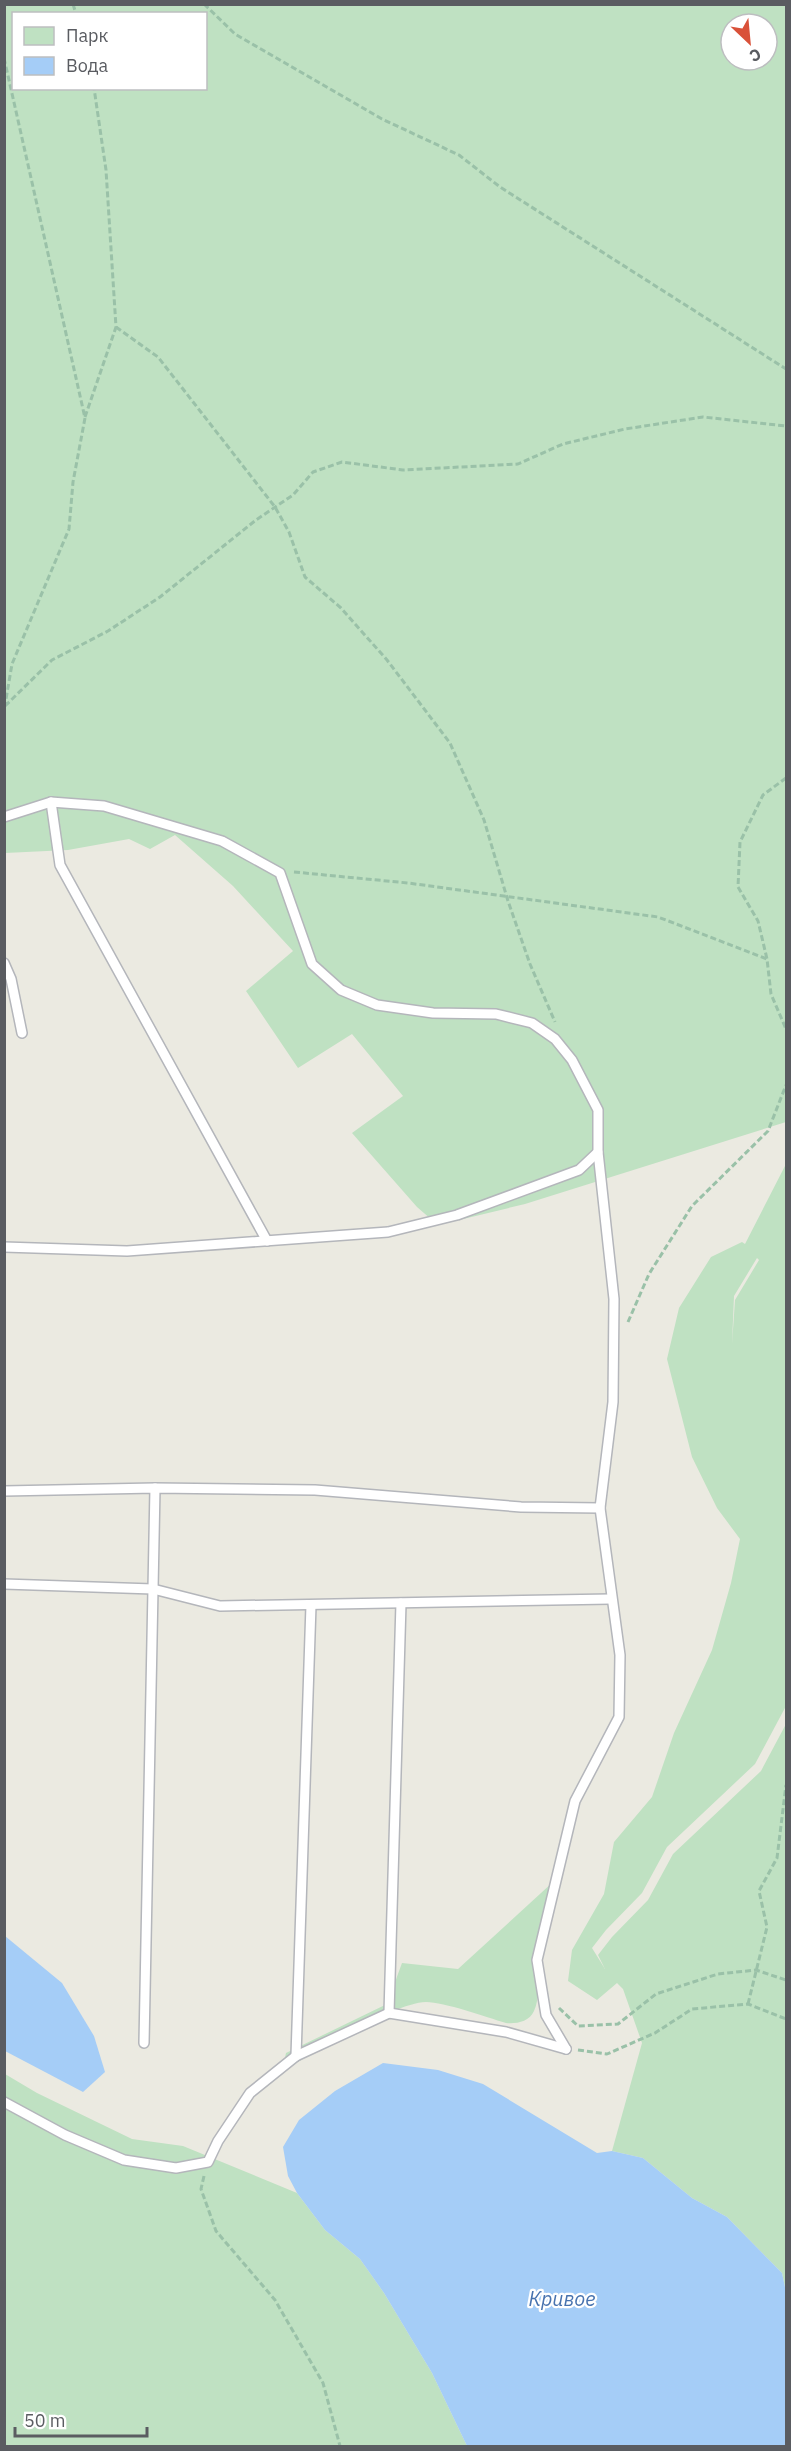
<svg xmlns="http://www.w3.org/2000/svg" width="791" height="2451" font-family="'IBM Plex Sans',sans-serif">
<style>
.green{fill:#bfe1c2;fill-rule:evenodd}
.water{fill:#a5cdf7}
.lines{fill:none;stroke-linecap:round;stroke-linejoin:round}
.lane-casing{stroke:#b4b6bb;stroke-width:12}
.path{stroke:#9ac1a8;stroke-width:3;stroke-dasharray:6 3;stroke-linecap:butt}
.lane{stroke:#fff;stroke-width:9}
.labels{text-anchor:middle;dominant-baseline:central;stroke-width:4.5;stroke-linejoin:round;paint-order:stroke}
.water-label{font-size:20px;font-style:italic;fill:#4873af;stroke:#fff}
</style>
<rect width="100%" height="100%" fill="#ebeae1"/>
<g class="green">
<path d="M4,5H786V1122L525,1204L434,1226L432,1220L417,1207L352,1133L403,1096L352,1034L298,1068L246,991L293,951L233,886L175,835L150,849L129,839L68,850L5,853ZM14,14H206V88H14ZM731,24H767V60H731Z"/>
<path d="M786,1164V1706L755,1764L667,1847L642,1893L606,1930L592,1948L605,1969L598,1955L612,1937L648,1900L673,1854L761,1771L786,1724V2292L782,2273L727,2217L692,2198L643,2158L612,2151L642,2043L623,1989L617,1983L597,2000L568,1981L572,1950L604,1894L614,1842L652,1797L674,1733L712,1650L731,1583L740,1539L717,1508L692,1457L667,1359L679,1308L711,1257L742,1242L745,1244ZM757,1258L759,1260L735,1300L732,1344L734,1296Z"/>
<path d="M553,1882C544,1909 537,1935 536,1965C536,1980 541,1996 534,2011C529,2022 516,2024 506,2023C486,2017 444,2002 426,2002C393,2003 314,2053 282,2071L286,2053L387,2004L402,1963L458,1969Z"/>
<polygon points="5,2074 37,2093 132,2139 183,2146 297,2193 325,2230 360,2259 384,2293 432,2373 467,2446 5,2446"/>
</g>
<g class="water">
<polygon points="5,1936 62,1983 94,2036 105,2072 83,2092 5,2051"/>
<polygon points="383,2063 438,2070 483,2084 597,2153 612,2151 643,2158 692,2198 727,2217 782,2273 786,2292 786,2446 467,2446 432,2373 384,2293 360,2259 325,2230 297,2193 288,2176 283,2147 299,2120 335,2091"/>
</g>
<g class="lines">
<defs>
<g id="lane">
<polyline points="51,802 60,865 267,1241"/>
<polyline points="4,817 51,802 104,806 222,841 280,873 312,964 341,990 377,1005 433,1013 496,1014 532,1023 555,1039 572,1060 598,1110 598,1152 614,1299 613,1402 600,1508 620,1655 619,1717 575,1801 537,1960 546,2015 566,2049"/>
<polyline points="4,963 11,979 22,1033"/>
<polyline points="4,1247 127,1251 388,1232 457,1215 579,1170 598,1152"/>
<polyline points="4,1491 155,1488 315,1490 521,1507 600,1508"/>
<polyline points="4,1584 153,1589 220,1606 611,1599"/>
<polyline points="389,2013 401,1603"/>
<polyline points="144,2043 155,1488"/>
<polyline points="296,2056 311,1605"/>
<polyline points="4,2102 65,2135 124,2160 176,2168 208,2162 218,2141 250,2093 296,2056 389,2013 506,2032 566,2049"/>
</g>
</defs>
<use href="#lane" class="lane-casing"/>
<g class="path">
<polyline points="73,4 76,14"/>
<polyline points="204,4 235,34 382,119 459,155 500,187 786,369"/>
<polyline points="4,58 85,418 73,482 69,529 12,664 5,705"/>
<polyline points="116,327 158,357 275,507 289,532 305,577 341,608 387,660 450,743 484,820 508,901 530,964 555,1022"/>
<polyline points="85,417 116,327 106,170 94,88"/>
<polyline points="5,706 52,660 108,631 160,597 256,520 293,495 313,472 342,462 403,470 518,464 563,444 625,429 703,417 786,426"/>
<polyline points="786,778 763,795 740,842 738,887 758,921 767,959 771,994 786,1029"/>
<polyline points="294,872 408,883 658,917 767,959"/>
<polyline points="628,1322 649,1274 692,1206 768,1131 786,1085"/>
<polyline points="748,2004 767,1927 759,1891 777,1858 786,1785"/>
<polyline points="559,2008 578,2026 618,2024 656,1994 718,1974 756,1970 786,1980"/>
<polyline points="578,2050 607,2054 655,2033 692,2009 748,2004 786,2019"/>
<polyline points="204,2176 201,2189 216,2231 275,2300 323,2383 340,2446"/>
</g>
<use href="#lane" class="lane"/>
</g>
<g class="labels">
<g class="water-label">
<text x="562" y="2298">Кривое</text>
</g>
</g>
<rect width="791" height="2451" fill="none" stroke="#5a5c61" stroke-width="12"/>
<rect x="12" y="12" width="195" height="78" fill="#ffffff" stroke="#bdbec0" stroke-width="1.5"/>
<rect x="24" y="27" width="30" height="18" fill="#bfe1c2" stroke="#bdbec0" stroke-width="1.5"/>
<text x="66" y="42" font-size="18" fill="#5a5c61">Парк</text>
<rect x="24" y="57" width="30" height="18" fill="#a5cdf7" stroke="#bdbec0" stroke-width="1.5"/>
<text x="66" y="72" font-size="18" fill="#5a5c61">Вода</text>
<g transform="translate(749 42) rotate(154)"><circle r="28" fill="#ffffff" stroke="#bdbec0" stroke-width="1.5"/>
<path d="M0-4.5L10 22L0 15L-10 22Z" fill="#d95139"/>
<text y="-9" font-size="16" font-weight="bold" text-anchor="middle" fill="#5a5c61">С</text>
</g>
<path d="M15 2427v9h132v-9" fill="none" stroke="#5a5c61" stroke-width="3"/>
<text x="24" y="2427" font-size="18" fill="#5a5c61" stroke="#ffffff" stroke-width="4.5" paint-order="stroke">50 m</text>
</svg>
